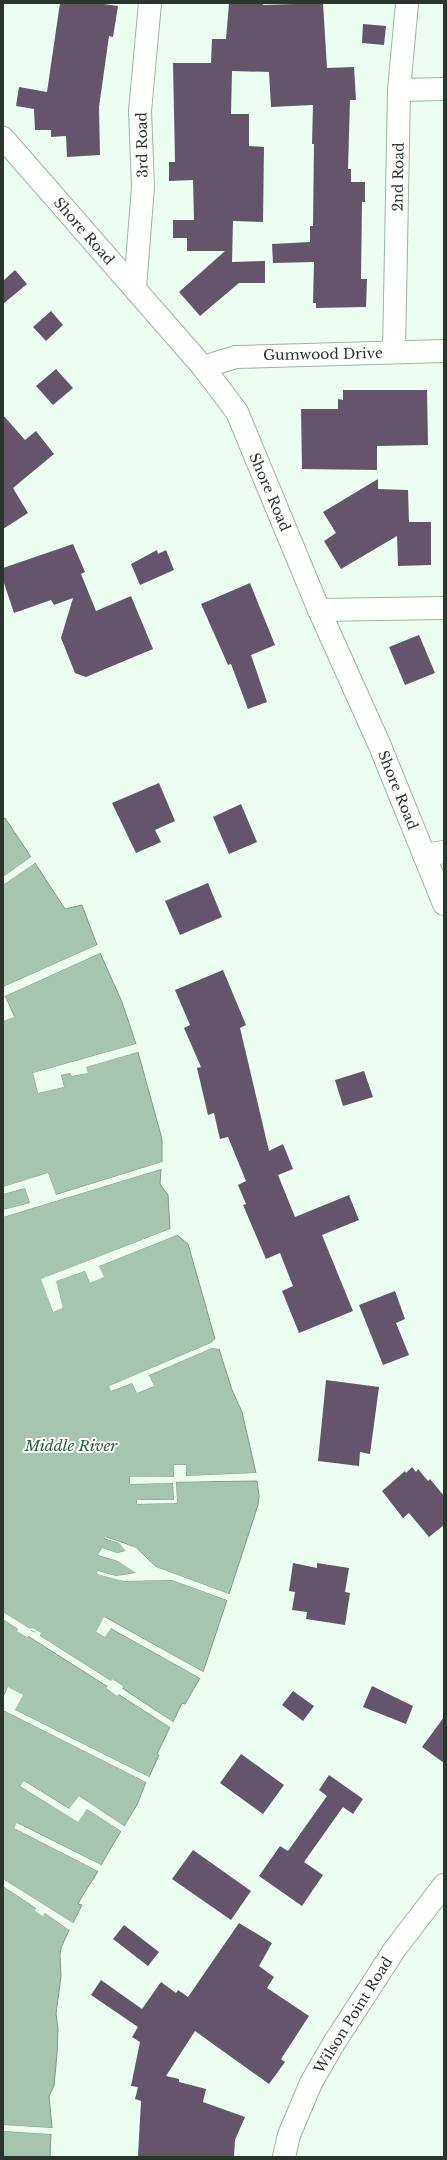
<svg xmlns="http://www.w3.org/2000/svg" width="447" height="2160" font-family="'Libre Baskerville',serif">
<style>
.water{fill:#a5c5b0;stroke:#809a89}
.pier{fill:#ecfef2}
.building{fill:#64556b}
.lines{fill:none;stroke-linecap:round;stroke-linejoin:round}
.street-casing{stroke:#99b5a2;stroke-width:24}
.street{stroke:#fff;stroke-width:22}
.labels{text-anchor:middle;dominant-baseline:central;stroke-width:4;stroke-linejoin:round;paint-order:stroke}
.street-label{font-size:14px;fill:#29352d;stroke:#fff}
.water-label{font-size:15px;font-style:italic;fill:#2a5f41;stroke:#fff}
</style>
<rect width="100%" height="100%" fill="#ecfef2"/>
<g class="water">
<polygon points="5,818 31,857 3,877 3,819"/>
<polygon points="35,863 65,909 82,905 97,945 3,987 3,885"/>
<polygon points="100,953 122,1002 136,1044 33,1073 38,1093 64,1087 61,1075 70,1073 72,1076 88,1073 85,1067 138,1052 162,1139 162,1162 55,1195 48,1173 3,1187 3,1021 14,1016 5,996"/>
<polygon points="161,1169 160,1184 168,1195 170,1229 42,1279 53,1312 63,1308 55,1281 85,1271 90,1283 103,1277 99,1266 177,1235 188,1244 215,1339 211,1343 109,1386 112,1391 132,1383 137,1393 154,1386 149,1375 212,1348 219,1349 232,1390 242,1412 256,1473 186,1476 186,1465 174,1465 174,1477 130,1478 130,1484 173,1483 174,1500 137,1500 137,1504 177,1503 176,1482 257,1481 259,1496 258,1505 229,1594 156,1567 142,1553 127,1544 106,1537 105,1539 119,1543 127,1551 117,1553 102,1548 98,1555 118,1561 137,1573 116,1576 98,1571 124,1581 172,1580 227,1600 203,1672 105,1617 96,1632 105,1637 110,1628 200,1678 185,1704 182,1703 173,1722 122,1688 123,1686 112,1679 111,1681 40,1636 41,1634 30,1630 3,1612 3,1217"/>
<polygon points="25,1188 30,1203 3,1210 3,1194"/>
<polygon points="3,1619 18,1629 17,1630 28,1636 108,1687 106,1688 117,1696 118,1694 170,1727 157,1754 159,1755 149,1777 15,1710 22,1695 8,1687 3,1697"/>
<path d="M3,1710L146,1782L137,1805L124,1826L79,1796L70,1809L24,1781L20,1786L77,1821L87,1809L121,1831L101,1865L18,1823L14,1828L98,1871C92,1882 83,1893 78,1904L82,1905L73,1923L3,1879Z"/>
<polygon points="3,1886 37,1909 43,1916 45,1913 69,1930 61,1948 60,1955 61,1976 56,2014 58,2028 57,2054 54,2086 49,2096 52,2128 3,2125"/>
<polygon points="3,2131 51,2134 50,2157 3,2157"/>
</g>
<g class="pier">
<polygon points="31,857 32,859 3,879 3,877"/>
<polygon points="34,861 35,863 3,885 3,883"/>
<polygon points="97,945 98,947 3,989 3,987"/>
<polygon points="99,952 100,953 5,996 14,1017 3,1021 3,1019 12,1016 4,994"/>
<polygon points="136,1044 136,1046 35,1074 39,1091 62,1085 60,1073 70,1071 73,1074 85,1072 85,1065 138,1050 138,1052 86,1067 88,1073 72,1076 70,1073 61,1075 64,1087 38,1093 33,1073"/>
<polygon points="162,1162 162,1164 56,1197 54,1196 47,1176 3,1189 3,1187 48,1173 56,1195"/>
<polygon points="161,1167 161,1169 3,1217 3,1215"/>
<polygon points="24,1186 27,1187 31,1204 3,1212 3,1210 30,1203 25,1188 3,1194 3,1192"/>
<polygon points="170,1229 172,1230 44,1280 54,1309 60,1307 54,1279 85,1269 91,1280 101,1276 98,1264 175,1233 177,1235 99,1266 104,1277 90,1283 85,1271 56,1281 63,1308 53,1312 41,1279"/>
<polygon points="215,1339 216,1341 211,1345 112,1387 112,1389 132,1381 138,1391 151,1385 148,1373 211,1346 218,1347 219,1349 212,1348 149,1375 154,1386 137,1393 132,1383 111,1391 109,1386 211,1343"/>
<polygon points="174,1465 186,1465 186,1476 256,1473 256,1475 186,1478 184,1476 184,1467 176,1467 175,1478 132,1479 132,1482 257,1480 176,1482 177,1503 137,1504 137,1500 174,1500 173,1483 130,1484 130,1477 174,1477"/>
<polygon points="105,1537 136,1548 156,1567 229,1594 228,1596 155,1569 141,1554 123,1545 128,1550 128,1553 117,1555 103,1551 101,1554 119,1559 139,1573 137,1575 118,1578 124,1579 172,1578 227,1598 227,1600 172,1580 124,1581 97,1574 98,1571 116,1576 136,1573 118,1561 98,1555 102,1548 117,1553 126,1551 119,1543 105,1538"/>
<polygon points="3,1612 30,1629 32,1628 41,1633 40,1636 111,1681 112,1679 123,1686 122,1689 173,1722 172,1723 121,1690 121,1687 113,1682 110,1683 39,1637 38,1634 32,1630 30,1631 3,1614"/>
<polygon points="3,1617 19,1627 20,1630 27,1634 30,1634 109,1685 109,1688 117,1693 119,1692 171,1726 170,1727 119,1694 117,1696 106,1688 108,1686 29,1636 27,1637 17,1631 18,1629 3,1619"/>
<polygon points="104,1617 203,1672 202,1674 105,1620 99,1631 104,1634 111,1626 201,1676 200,1678 111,1628 105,1637 96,1632"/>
<polygon points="8,1687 23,1695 15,1710 149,1777 148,1779 14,1712 13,1710 20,1696 9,1690 3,1699"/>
<polygon points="3,1708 147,1781 146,1782 3,1710"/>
<polygon points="24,1781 69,1809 79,1796 124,1826 122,1828 79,1799 69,1811 25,1784 23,1786 77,1819 87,1807 122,1829 121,1831 87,1809 78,1822 20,1786"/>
<polygon points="17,1823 101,1865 100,1867 18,1825 17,1827 99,1869 98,1871 14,1828"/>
<polygon points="3,1879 73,1923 72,1925 3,1881"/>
<polygon points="3,1884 38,1907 38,1910 43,1913 46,1912 70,1928 69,1930 45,1913 43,1916 35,1911 36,1908 3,1886"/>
<polygon points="3,2125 52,2128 52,2129 3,2127"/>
<polygon points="3,2129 52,2132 51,2134 3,2131"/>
</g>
<g class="building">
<polygon points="60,3 96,3 118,6 113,37 109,36 99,107 100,155 67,157 66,136 51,137 51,130 35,130 34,109 16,106 19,87 47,92"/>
<polygon points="229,3 264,3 263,5 323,3 327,68 354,67 356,100 350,100 348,169 351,169 351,182 365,182 365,202 362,202 361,279 367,279 366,307 316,308 316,303 313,303 314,262 273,263 272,244 310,242 310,226 313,226 314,144 312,144 313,105 271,107 269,72 232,71 231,114 249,114 249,146 264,147 263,222 233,221 232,262 265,261 265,283 239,283 200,316 179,292 225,251 187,251 187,238 173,238 173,220 194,220 193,180 169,181 169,162 175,162 173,63 211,63 212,39 226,39"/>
<polygon points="363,24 386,26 384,45 362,43"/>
<polygon points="15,270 27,284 3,304 3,281"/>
<polygon points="51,311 63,325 46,341 33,327"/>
<polygon points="56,369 73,388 53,405 36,386"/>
<polygon points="343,390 427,390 428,445 377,446 377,470 302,469 301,409 338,409 338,399 343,400"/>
<polygon points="3,415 25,440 36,431 54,454 13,488 28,513 3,529"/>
<polygon points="378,479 378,489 408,490 409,522 431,522 431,565 398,566 397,536 341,569 324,541 336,533 323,512"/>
<polygon points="73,544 85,572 81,574 96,611 131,596 153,649 86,677 75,673 61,638 73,598 54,605 51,600 14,613 3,580 3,568"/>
<polygon points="157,550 158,554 166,550 174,570 140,585 131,564"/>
<polygon points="250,583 275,645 251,655 267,702 248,709 231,664 228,665 201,604"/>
<polygon points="419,635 435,673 405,685 389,647"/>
<polygon points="159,783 175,821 155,830 161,842 136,853 112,803"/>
<polygon points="241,804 257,842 229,854 213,817"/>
<polygon points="208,883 222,917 180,935 165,901"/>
<polygon points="223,970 246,1025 240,1028 269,1151 283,1144 293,1169 278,1175 295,1217 349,1195 359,1220 322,1235 353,1311 299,1333 282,1291 293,1286 280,1253 266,1259 243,1205 246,1204 238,1185 246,1181 228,1137 220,1139 214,1113 208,1115 197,1068 201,1067 184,1028 190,1025 175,990"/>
<polygon points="364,1071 373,1097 343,1106 335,1080"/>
<polygon points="395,1291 405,1319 396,1323 409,1355 383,1365 359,1305"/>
<polygon points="326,1380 379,1387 370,1454 360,1452 359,1466 318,1461"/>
<polygon points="412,1467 416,1472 418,1469 428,1481 430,1479 444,1496 444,1525 429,1537 409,1513 403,1518 382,1491 405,1471 406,1473"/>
<polygon points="293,1563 317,1568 317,1563 349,1568 345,1592 350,1593 345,1625 306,1619 307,1612 292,1610 295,1592 289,1591"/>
<polygon points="372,1686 413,1706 406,1724 363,1707"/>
<polygon points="293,1691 314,1706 303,1721 282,1705"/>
<polygon points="444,1717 444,1763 422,1747"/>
<polygon points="241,1754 284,1785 263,1814 220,1783"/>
<polygon points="329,1775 363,1799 353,1814 343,1807 304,1862 323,1875 302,1906 259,1876 280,1846 288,1851 327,1796 319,1790"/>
<polygon points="193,1850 251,1891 231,1920 172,1879"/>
<polygon points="239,1923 272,1943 259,1966 274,1977 267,1988 309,2016 281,2059 285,2062 269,2084 195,2031 166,2076 179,2079 179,2082 206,2089 203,2102 245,2117 235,2140 234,2157 138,2156 141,2101 135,2099 138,2087 131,2086 140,2042 132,2037 138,2027 91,1995 101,1980 142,2009 161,1982 176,1993 178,1990 188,1997"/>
<polygon points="124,1925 159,1952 148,1966 113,1939"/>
</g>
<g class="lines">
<defs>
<g id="street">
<polyline points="399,90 444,89"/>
<polyline points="3,138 203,367 237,412 319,610 380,746 444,904"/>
<polyline points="135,288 143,187 140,111 150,3"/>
<polyline points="394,352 399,90 407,3"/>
<polyline points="203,367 236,357 444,351"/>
<polyline points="319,610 444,608"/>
<polyline points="424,855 444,852"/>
<polyline points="284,2157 289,2135 311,2083 334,2043 395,1949 444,1885"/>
</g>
</defs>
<use href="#street" class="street-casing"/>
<use href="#street" class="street"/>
</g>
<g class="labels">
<g class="street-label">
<text transform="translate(142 145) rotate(-91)">3rd Road</text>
<text transform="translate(398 177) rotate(-89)">2nd Road</text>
<text transform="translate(84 231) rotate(49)">Shore Road</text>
<text transform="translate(323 354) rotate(-1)">Gumwood Drive</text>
<text transform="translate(270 492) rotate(67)">Shore Road</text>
<text transform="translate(398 790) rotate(68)">Shore Road</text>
<text transform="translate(353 2015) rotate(-58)">Wilson Point Road</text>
</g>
<g class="water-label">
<text x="71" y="1445">Middle River</text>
</g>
</g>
<rect width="447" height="2160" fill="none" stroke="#29352d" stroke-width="8"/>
</svg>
